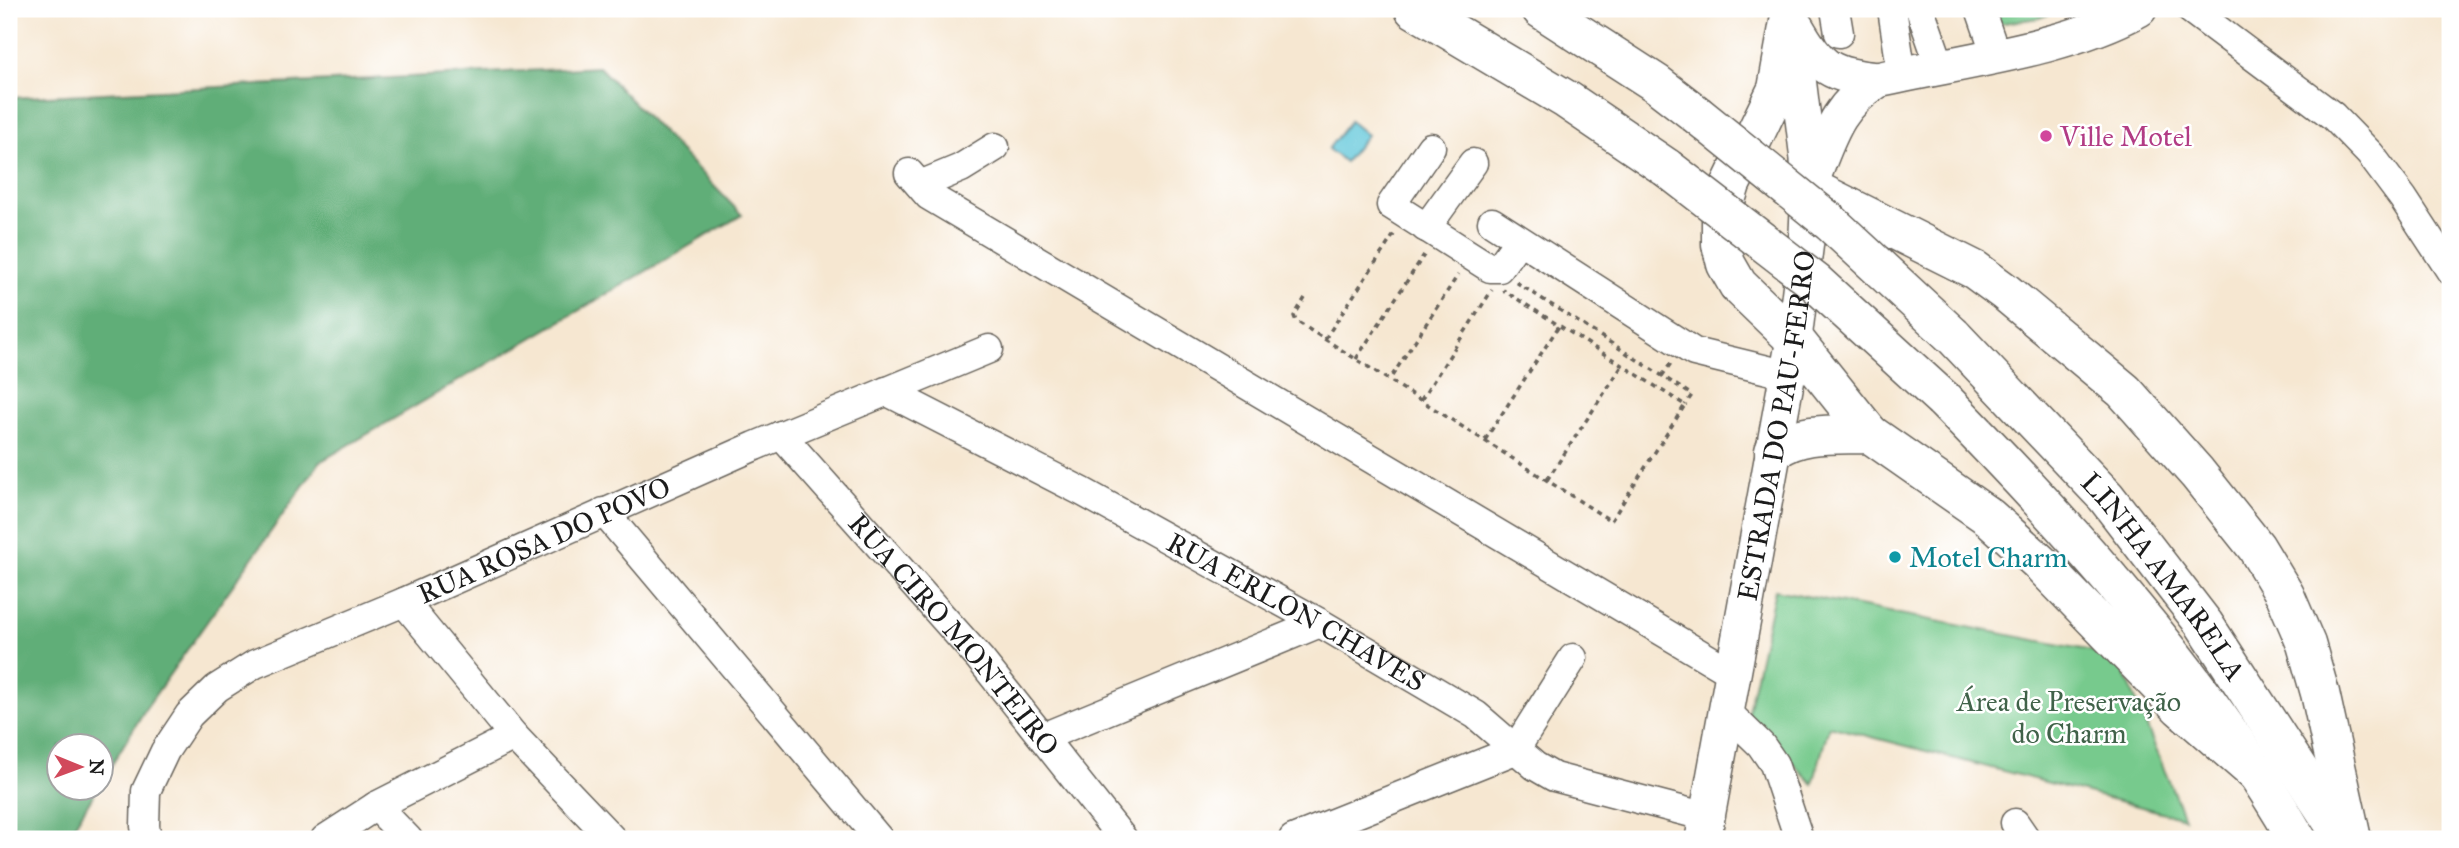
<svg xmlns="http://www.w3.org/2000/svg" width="2459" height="848" font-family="'IM FELL Great Primer',serif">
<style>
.green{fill:#77ca8d;stroke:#4a7354;stroke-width:2}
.forest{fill:#61ae78;stroke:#3e654a;stroke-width:2}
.water{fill:#5dc6d9;stroke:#3c717a;stroke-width:2}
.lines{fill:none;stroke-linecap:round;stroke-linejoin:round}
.minor-casing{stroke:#68635b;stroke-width:31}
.major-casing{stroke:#68635b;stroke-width:38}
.highway-casing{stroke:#68635b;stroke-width:41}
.path{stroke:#68635b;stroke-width:3.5;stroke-dasharray:5 5;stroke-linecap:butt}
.minor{stroke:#fff;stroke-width:28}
.major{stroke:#fff;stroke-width:35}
.highway{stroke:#fff;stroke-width:38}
.highway-bridge-casing{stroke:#68635b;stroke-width:41;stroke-linecap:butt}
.highway-bridge{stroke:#fff;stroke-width:38}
.hotel-dot{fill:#d1479c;stroke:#fff;stroke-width:2.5}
.culture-dot{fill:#0f9aa8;stroke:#fff;stroke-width:2.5}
.labels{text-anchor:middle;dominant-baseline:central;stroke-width:5;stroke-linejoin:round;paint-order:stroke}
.hotel-label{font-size:28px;fill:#b23c85;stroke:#fff;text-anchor:start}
.street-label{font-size:28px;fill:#1c1c1c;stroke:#fff}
.culture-label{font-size:28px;fill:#0d838f;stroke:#fff;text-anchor:start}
.park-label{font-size:28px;fill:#406249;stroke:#fff}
</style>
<rect width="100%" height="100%" fill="#fff"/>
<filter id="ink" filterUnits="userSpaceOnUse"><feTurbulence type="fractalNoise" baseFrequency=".0143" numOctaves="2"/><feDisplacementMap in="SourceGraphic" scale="14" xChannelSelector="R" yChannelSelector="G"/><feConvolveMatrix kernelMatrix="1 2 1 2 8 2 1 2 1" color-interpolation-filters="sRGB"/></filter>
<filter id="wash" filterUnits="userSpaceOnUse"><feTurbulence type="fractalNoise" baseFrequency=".00686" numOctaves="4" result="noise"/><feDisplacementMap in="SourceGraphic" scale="28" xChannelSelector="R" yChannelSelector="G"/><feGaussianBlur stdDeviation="1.57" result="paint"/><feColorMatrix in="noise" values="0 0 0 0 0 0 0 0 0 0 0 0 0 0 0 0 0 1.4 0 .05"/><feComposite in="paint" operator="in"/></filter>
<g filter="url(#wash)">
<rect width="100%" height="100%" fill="#f6e7d1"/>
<g class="green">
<polygon points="1985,9 2063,9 2039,18 1990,25"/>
<polygon points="1775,590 2118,656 2184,818 1829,726 1813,784 1747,716"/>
</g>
<polygon class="forest" points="599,67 742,215 320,462 146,708 102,781 102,746 60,746 60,788 97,789 66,839 9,839 9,98"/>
<polygon class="water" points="1350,121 1367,135 1345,162 1328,149"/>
</g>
<g filter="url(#ink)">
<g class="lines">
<defs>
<g id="minor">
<polyline points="1835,9 1839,33"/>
<polyline points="1892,9 1902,75"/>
<polyline points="1920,9 1940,66"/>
<polyline points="1980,9 1996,55"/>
<polyline points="2190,9 2333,116 2370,154 2403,198 2450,270"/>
<polyline points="1431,147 1391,205 1490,268 1499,268 1519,240"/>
<polyline points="909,173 929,196 1734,674"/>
<polyline points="920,185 961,168 995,147"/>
<polyline points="1492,222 1694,352 1788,375"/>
<polyline points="1426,228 1473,163"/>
<path id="s1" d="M886,391L1083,492L1320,623L1476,715L1535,766L1554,777L1707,817"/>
<path id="s2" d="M781,435L980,659L1123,839"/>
<polyline points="604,512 879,839"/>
<polyline points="404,602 514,736 612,839"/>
<polyline points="1726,711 1761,745 1774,764 1799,839"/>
<polyline points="1043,737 1320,623"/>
<polyline points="376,806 408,839"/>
<polyline points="2015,823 2026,839"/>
<path id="s3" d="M147,839L145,826L146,791L165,751L189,715L217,688L255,664L404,602L755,446L989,349"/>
<polyline points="325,839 376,806 514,736"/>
<polyline points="1293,839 1515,750 1573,658"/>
</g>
<g id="major">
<path d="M1796,27C1820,69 1830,75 1878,80"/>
<path d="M1813,177C1830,134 1837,106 1878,80C1960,61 2065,50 2139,9"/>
<path id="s4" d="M1703,839L1794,339L1807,233L1809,187L1808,159L1792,30"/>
</g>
<g id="highway">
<polyline points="1414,9 1567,100 1667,168"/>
<polyline points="1541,9 1657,84 1696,114"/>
<polyline points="1790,16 1777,89 1731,184 1721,217 1721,244 1726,264 1738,285 1794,339 1870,434 1989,517 2039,562 2180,707 2257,774"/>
<polyline points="1809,187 1975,270 2005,292 2124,391 2197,473 2256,547 2285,595 2306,644 2320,693 2352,839"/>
<path id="s5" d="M1953,336L2106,497L2204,624L2341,835"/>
<path d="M1943,399C2076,534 2202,674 2297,839"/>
<path d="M1774,451C1800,430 1839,435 1870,434"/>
</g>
</defs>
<use href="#minor" class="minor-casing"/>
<use href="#major" class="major-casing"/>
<use href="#highway" class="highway-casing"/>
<g class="path">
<polyline points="1516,282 1692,395 1685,405"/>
<polyline points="1305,298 1294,316 1296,321 1611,521 1685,405 1503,290"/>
<polyline points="1325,339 1395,233"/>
<polyline points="1356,359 1424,255"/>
<polyline points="1392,376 1458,275"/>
<polyline points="1662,376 1671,363"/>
<polyline points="1421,400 1492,290"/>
<polyline points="1485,440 1559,326"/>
<polyline points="1547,480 1622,366"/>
</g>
<use href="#minor" class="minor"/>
<use href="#major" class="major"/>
<use href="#highway" class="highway"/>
<defs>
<g id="highway-bridge">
<polyline points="1696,114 1831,223 1953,336"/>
<polyline points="1667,168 1815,282 1943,399"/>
</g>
</defs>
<use href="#highway-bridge" class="highway-bridge-casing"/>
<use href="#highway-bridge" class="highway-bridge"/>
</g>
</g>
<circle class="hotel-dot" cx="2046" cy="136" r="7"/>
<circle class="culture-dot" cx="1895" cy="557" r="7"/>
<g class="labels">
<g class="hotel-label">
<text x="2060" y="136">Ville Motel</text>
</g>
<g class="street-label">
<text stroke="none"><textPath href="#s4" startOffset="420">ESTRADA DO PAU-FERRO</textPath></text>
<text stroke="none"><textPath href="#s3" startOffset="534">RUA ROSA DO POVO</textPath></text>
<text stroke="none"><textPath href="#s5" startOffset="320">LINHA AMARELA</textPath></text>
<text stroke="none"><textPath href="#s1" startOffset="466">RUA ERLON CHAVES</textPath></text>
<text stroke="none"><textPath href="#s2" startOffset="264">RUA CIRO MONTEIRO</textPath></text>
</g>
<g class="culture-label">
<text x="1909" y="557">Motel Charm</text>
</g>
<g class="park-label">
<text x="2069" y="701">Área de Preservação<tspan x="2069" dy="32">do Charm</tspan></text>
</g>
</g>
<rect width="2459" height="848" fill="none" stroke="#fff" stroke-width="35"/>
<g transform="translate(80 767) rotate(91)"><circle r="33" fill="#ffffff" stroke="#a4a4a4" stroke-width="2"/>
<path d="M0-5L12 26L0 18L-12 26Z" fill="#d1495b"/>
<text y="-10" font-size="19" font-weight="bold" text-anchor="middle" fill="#1c1c1c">N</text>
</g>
</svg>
